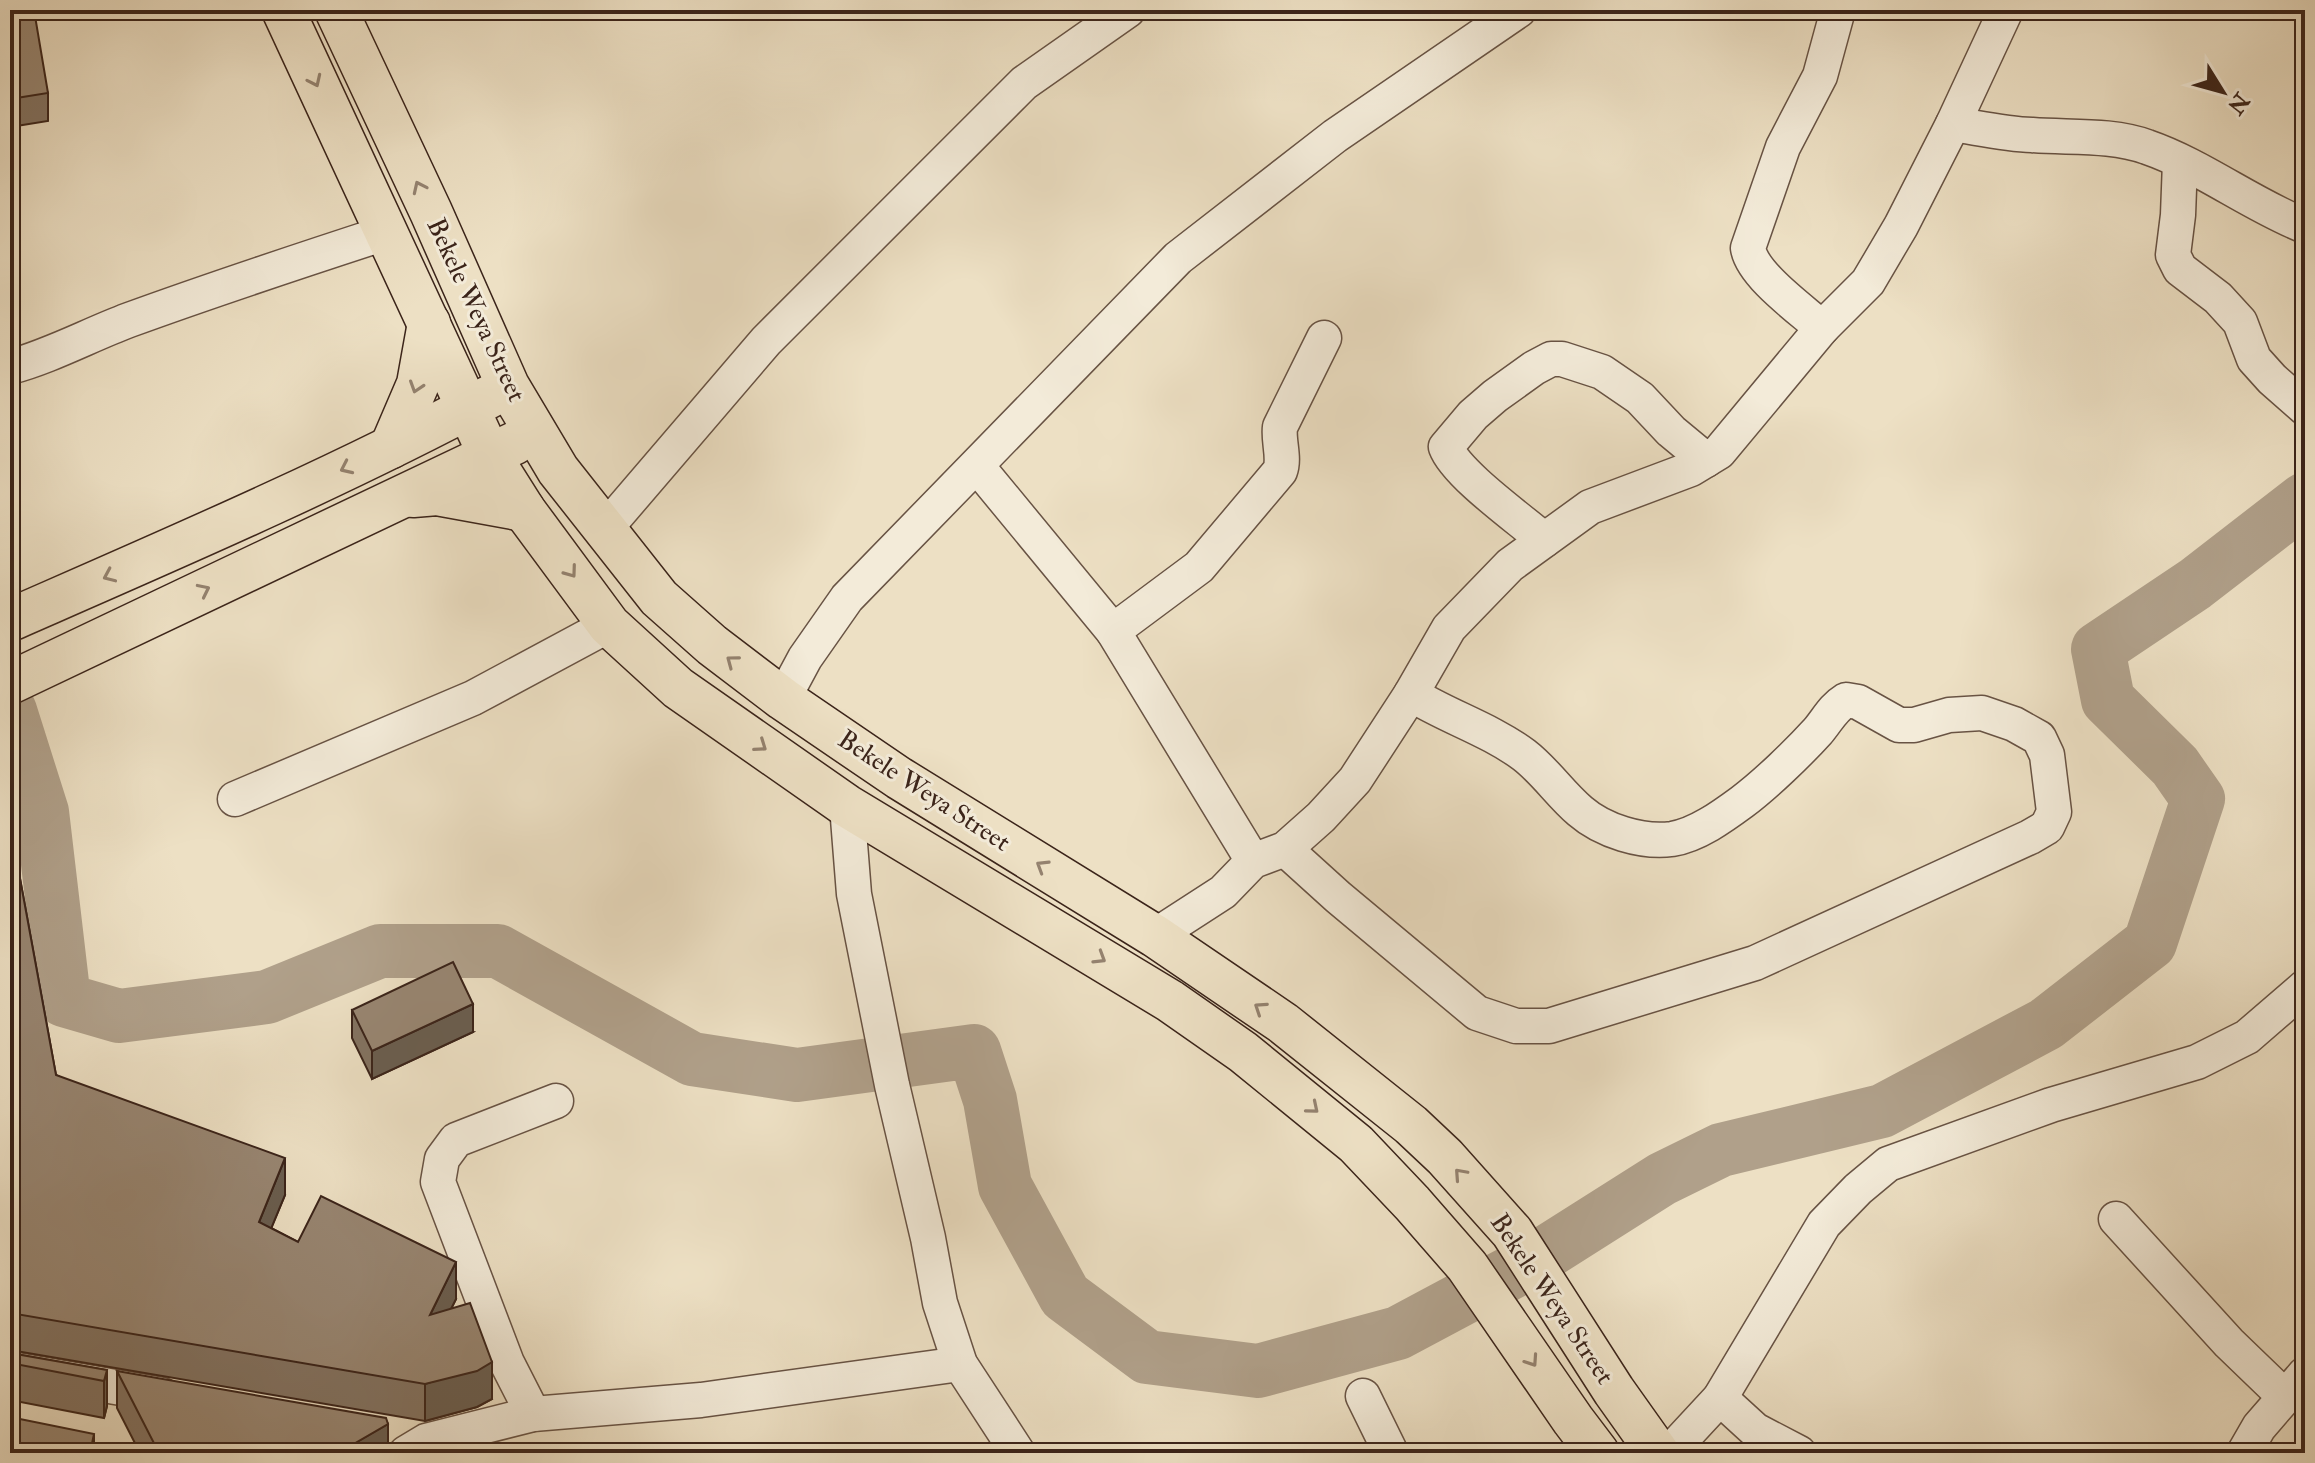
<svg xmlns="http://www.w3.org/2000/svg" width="2315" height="1463" font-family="'IM FELL Double Pica',serif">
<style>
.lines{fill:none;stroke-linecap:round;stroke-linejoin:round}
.river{stroke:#b0a08a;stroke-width:54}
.minor-casing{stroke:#685344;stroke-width:37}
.major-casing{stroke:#3b241a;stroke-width:45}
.minor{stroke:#f3ebd9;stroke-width:34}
.major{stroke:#ede0c4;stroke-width:42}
.wall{fill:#837362;stroke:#3b241a;stroke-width:2}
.shaded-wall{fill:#6a5e50;stroke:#3b241a;stroke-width:2}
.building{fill:#988672;stroke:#3b241a;stroke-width:2}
.oneway{stroke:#94826f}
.labels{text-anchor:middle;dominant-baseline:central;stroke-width:6;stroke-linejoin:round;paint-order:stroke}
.street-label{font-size:26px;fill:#3b241a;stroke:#f3ebd9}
</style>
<rect width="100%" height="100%" fill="#ede0c4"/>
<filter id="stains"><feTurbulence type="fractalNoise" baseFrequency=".0025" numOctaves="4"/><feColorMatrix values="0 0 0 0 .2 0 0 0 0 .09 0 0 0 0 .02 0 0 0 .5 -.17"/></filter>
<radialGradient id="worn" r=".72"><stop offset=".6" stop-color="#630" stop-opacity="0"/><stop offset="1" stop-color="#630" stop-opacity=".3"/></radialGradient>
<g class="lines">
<polyline class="river" points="10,711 42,812 64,1000 119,1016 267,997 380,951 498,951 692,1059 797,1075 974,1051 990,1100 1005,1186 1065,1296 1147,1357 1258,1371 1398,1333 1531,1262 1662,1179 1721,1150 1882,1111 2046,1024 2150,943 2198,799 2175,766 2108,700 2098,649 2195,584 2305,499"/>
<defs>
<g id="minor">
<path d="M1953,124C1979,128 2005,134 2032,135C2069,138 2112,134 2147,147C2202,166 2250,204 2305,226"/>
<polyline points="2180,162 2178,215 2173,255 2180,269 2218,298 2240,322 2254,359 2272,379 2305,408"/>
<path d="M1822,328C1802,310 1752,275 1748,248L1783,147L1820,76L1838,10"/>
<path d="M10,367C51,356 89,335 129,320C214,289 299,261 385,233"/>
<polyline points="977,466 1113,631"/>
<polyline points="605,529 766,341 1024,83 1128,10"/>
<path d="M1544,540C1520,519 1456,474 1446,447L1473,415L1495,396L1534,368L1551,359H1562L1602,372L1640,398L1671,431L1706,460"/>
<polyline points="783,699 805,658 847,598 1178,258 1335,136 1519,10"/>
<polyline points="235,799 473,698 609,625"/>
<polyline points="847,806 854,894 892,1085 928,1238 940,1303 960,1364 1018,1453"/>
<path d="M1285,849L1338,897L1477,1013L1516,1026H1549L1755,963L2030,837L2047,827L2054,812L2047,755L2039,738L2014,724L1982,713L1949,715L1914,725H1899L1858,702L1846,700C1833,708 1828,719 1818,731C1798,753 1766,784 1742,802C1723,816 1697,835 1672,839C1642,843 1603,831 1580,811C1560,794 1545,771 1524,755C1489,729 1448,717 1411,694"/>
<path d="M1253,861L1113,631L1199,567L1280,471C1285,458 1278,441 1280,427L1324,338"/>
<polyline points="1155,936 1223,892 1253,861 1285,849 1321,817 1355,780 1411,694 1449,628 1510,565 1590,507 1691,469 1719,452 1822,328 1868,282 1901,226 1953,124 2006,10"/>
<polyline points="2116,1219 2229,1343 2285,1397"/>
<polyline points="10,1369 162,1395"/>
<polyline points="1363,1396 1391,1453"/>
<polyline points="1720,1398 1755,1430 1799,1453"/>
<polyline points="533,1414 507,1363 438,1182 442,1159 456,1140 556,1101"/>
<polyline points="406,1453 426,1441 533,1414 701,1400 960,1364"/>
<polyline points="1669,1453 1720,1398 1824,1224 1858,1189 1888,1164 2051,1105 2197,1062 2247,1037 2305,987"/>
<polyline points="2244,1453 2259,1427 2305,1374"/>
</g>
<g id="major">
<polyline points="283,10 490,456 524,510 609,625 678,688 847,806 1170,1001 1243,1052 1356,1144 1412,1203 1467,1266 1573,1420 1598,1453"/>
<polyline points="336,10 431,212 508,386 558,470 659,598 712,645 783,699 899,778 1155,936 1283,1023 1411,1125 1445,1157 1512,1232 1614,1391 1658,1453"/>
<polyline points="391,447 418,384 429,323"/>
<polyline points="413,496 437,494 524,510"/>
<path d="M10,620C172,549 335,479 491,396"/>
<polyline points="10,683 515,443"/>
</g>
</defs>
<use href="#minor" class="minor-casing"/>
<use href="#major" class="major-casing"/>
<use href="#minor" class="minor"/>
<use href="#major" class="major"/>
</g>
<g class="wall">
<polygon points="10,10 48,93 48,121 10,127"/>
<polygon points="10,824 56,1075 285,1195 271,1228 298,1242 456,1299 451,1309 492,1399 477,1407 425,1421 10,1350"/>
<polygon points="352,1010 473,1032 372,1079 352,1038"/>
<polygon points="10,1353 107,1370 107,1406 104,1418 10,1400"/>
<polygon points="117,1371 388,1453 140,1453 117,1408"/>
</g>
<g class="shaded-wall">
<polygon points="473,1004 473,1032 372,1079 372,1051"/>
<polygon points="285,1158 285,1195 259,1258 259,1222"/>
<polygon points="456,1262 456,1299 430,1351 430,1315"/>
<polygon points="492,1362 492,1399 477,1407 425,1421 425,1384"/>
<polygon points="107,1370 107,1406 104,1418 104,1381"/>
<polygon points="388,1424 388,1453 338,1453"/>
<polygon points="94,1434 94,1453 90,1453"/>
</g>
<g class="building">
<polygon points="10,10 34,10 48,93 10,99"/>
<polygon points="10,824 56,1075 285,1158 259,1222 298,1242 321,1196 456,1262 430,1315 470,1303 492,1362 477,1371 425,1384 10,1313"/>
<polygon points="453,962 473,1004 372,1051 352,1010"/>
<polygon points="10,1353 107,1370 104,1381 10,1363"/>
<polygon points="117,1371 386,1418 388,1424 338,1453 159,1453"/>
<polygon points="10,1417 94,1434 90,1453 10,1453"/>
</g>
<defs><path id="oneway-chevron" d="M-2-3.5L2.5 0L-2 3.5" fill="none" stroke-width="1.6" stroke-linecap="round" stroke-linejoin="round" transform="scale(2)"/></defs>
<g class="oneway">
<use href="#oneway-chevron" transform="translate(315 81) rotate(65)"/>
<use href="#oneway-chevron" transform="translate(419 187) rotate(-115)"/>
<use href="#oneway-chevron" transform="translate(416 387) rotate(108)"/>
<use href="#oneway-chevron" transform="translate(346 468) rotate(155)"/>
<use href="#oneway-chevron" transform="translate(571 572) rotate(54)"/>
<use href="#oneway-chevron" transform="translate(109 576) rotate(156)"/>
<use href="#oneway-chevron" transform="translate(204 590) rotate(-26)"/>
<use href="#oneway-chevron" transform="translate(732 661) rotate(-143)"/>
<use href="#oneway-chevron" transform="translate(761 746) rotate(35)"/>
<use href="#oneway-chevron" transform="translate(1042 866) rotate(-148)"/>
<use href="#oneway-chevron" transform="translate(1100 958) rotate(32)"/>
<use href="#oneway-chevron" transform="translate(1260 1008) rotate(-146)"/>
<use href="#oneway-chevron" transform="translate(1313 1108) rotate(40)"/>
<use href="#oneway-chevron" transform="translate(1460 1174) rotate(-132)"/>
<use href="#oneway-chevron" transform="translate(1532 1361) rotate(56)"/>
</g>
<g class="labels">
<g class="street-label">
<text transform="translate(476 310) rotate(65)">Bekele Weya Street</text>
<text transform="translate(924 791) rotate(33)">Bekele Weya Street</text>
<text transform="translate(1552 1299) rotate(56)">Bekele Weya Street</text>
</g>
</g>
<rect width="2315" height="1463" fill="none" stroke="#ede0c4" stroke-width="40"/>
<rect x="12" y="12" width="2291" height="1439" fill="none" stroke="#3b241a" stroke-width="4"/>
<rect x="20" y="20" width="2275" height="1423" fill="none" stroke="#3b241a" stroke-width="2"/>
<g transform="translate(2223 92) rotate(127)" stroke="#f3ebd9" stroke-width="6" paint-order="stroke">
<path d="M0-6L14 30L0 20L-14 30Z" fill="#3b241a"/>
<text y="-12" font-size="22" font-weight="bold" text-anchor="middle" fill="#3b241a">N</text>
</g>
<rect width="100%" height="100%" filter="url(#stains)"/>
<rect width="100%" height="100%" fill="url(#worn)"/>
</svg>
